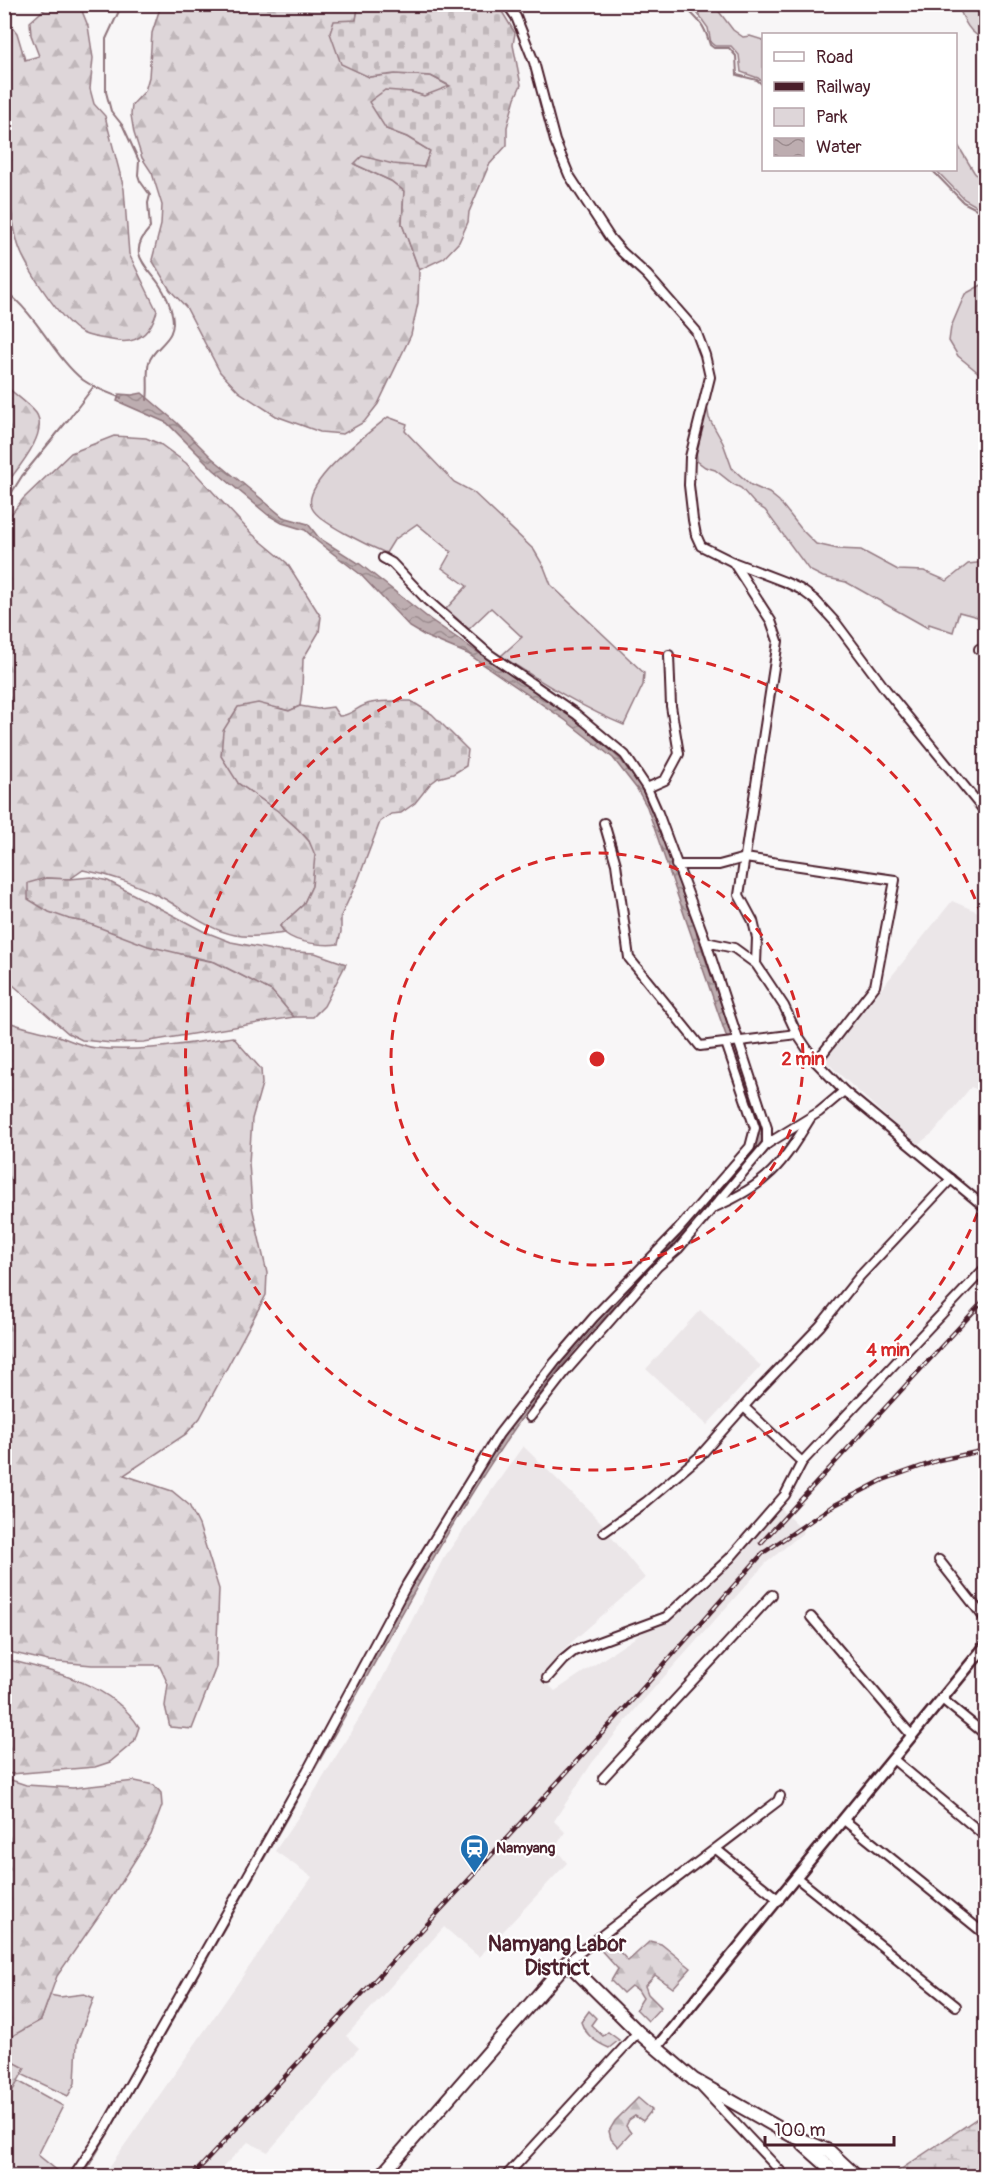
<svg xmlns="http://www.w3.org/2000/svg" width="990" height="2181" font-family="Pangolin,sans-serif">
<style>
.built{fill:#ebe6e8}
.green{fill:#ded6d9;stroke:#947a82;stroke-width:1.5}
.forest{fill:url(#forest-firs);stroke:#947a82;stroke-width:1.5}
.wetland{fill:url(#wetland-marsh);stroke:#947a82;stroke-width:1.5}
.cemetery{fill:url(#cemetery-stones);stroke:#947a82;stroke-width:1.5}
.water{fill:url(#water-waves);stroke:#8f747b;stroke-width:1.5}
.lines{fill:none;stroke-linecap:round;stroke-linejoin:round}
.stream{stroke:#8f747b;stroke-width:2}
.minor-casing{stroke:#4a1f2b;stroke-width:12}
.tertiary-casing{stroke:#4a1f2b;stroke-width:14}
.primary-casing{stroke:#4a1f2b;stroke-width:16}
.minor{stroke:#fff;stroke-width:8}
.tertiary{stroke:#fff;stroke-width:9}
.primary{stroke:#fff;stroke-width:12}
.rail-casing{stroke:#4a1f2b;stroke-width:4.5}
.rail{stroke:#fff;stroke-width:2;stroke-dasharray:7;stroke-linecap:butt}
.ring{fill:none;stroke:#d62828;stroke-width:3;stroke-dasharray:10 8}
.labels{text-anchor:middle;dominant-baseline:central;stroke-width:4.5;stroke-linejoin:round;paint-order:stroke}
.poi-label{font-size:15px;font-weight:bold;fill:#4a1f2b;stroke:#fff;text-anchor:start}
.district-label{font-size:21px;font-weight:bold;fill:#4a1f2b;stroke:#fff}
.centre{fill:#d62828;stroke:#fff;stroke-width:3}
.ring-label{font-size:18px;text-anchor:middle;font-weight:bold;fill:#d62828;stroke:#fff;stroke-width:4.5;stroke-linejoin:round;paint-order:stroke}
</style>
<defs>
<pattern id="forest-firs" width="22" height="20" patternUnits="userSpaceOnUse" patternTransform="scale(1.5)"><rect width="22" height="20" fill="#ded6d9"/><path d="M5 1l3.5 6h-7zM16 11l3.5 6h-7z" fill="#c0b7ba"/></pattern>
<pattern id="wetland-marsh" width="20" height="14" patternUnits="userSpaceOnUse" patternTransform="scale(1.5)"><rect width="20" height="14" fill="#ded6d9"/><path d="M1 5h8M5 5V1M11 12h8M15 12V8" fill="none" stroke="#c0b7ba"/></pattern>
<pattern id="cemetery-stones" width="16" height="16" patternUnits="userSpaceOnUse" patternTransform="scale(1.5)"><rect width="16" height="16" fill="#ded6d9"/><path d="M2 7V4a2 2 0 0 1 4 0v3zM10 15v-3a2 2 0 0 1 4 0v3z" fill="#c0b7ba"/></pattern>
<pattern id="water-waves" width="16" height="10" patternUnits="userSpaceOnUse" patternTransform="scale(1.5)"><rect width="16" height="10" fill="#bdadb0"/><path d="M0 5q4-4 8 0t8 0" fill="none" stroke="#9c8c8f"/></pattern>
</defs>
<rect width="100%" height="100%" fill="#f8f6f7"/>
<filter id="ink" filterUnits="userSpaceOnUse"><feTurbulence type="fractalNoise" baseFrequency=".0167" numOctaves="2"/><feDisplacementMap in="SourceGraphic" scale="12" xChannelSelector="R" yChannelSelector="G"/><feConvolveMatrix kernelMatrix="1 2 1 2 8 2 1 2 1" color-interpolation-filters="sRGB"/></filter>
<g filter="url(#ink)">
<g class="built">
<polygon points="952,901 985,915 985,1093 971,1087 933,1133 917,1145 824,1060"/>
<polygon points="700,1310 761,1366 707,1425 646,1369"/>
<polygon points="523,1446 604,1525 613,1539 645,1578 565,1648 541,1677 555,1691 654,1625 738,1555 780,1508 804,1532 766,1563 638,1706 592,1763 554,1821 565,1832 555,1848 567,1863 479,1957 444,1927 346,2036 359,2048 268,2152 248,2142 214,2176 103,2176 312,1877 275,1851 307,1804 377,1689 443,1559"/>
</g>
<g class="green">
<polygon points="686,5 714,5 733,30 743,37 750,36 763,40 763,82 758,78 741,72 739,55 731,46 715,46 711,43 708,28 698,14"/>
<polygon points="956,142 974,172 985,185 985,211 964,199 936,170 956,170"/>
<polygon points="985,283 985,378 958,356 949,341 951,327 965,294"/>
<polygon points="707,406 709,418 723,443 732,468 751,485 769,493 779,501 803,531 816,544 838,549 861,550 898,570 924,571 947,581 968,564 985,562 985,619 959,612 953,632 929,624 928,628 846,582 823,577 809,570 765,510 755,504 741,488 733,484 715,470 705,467 697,461 696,449"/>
<path d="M388,417L407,424L405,431L454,482L473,492L534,550L544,567L551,585L644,673L643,685L624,725C580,707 541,681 501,656L522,637L491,608L469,629L446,609L467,586L442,568L451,552L417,524L394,540L386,553C369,546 319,523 312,508C299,484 371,431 388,417Z"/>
<polygon points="84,1994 94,1998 77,2042 75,2083 68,2096 21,2074 24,2068 6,2058 5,2061 6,2038 41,2020 50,1995 60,1997"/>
<polygon points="18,2081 63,2106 38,2155 64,2176 5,2176 4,2088 12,2091"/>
</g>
<g class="forest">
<path d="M49,5H73L82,11L88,26L93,58L90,89L94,104L105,116L124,189L129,254L157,311C151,331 140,344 118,341C106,339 93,338 82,333C62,323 24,265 18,244C12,223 11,201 5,180V21L7,20L17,33L25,60L39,56L31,35L30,22Z"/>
<polygon points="161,5 352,5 358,9 356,20 369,77 395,74 431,76 451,87 424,96 411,92 386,129 407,137 430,151 424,167 354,164 391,181 404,191 402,224 419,270 418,303 411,335 378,404 364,422 343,434 320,432 276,416 239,392 220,372 186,307 170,290 152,260 161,225 162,205 152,173 142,158 134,133 131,115 132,105 145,91 149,77 152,33"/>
<path d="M958,5H985V39C969,34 964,21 958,5Z"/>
<path d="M5,385C14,394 28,403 36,413C50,433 16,470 5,486Z"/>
<path d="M114,436L146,438L160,444L186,463L251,533L287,563L321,617L319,632L303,659L302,690L300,706L289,711L279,708L238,783L278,811L298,829L309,841L316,855L312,886L303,905L280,926L285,933C269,935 251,938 235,935C209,930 187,912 165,899C139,885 112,875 83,870L70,879L46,878L69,919L85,922L194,958L215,962L272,991L294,1017L144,1042L112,1043L82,1040L68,1033L5,978V522L23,499L71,453Z"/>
<path d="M4,1020C19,1027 33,1029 48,1033C65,1037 79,1046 96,1048C142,1053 189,1043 233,1037L261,1069L262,1084L252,1119L249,1163L252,1207L267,1273L266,1295L200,1418L186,1434L124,1475L172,1491L189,1505L199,1525L219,1589L216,1667L192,1729L170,1727L165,1706L168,1684L159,1665H92L48,1661L5,1651Z"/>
<path d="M5,1659C50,1670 113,1684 139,1727L134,1742L110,1762L95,1767L11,1774L5,1772Z"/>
<polygon points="5,1778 26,1785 73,1788 135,1781 154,1785 161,1793 162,1806 151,1835 109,1901 57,1976 41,2020 5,2040"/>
<polygon points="609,1940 628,1961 650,1941 661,1944 691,1968 673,1988 655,1975 645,1986 648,1994 661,2007 648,2021 636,2009 643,1998 638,1990 631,1986 623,1993 611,1981 618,1969 599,1948"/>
<path d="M589,2011L596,2018L591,2025L603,2036L608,2032L619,2040L609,2048C597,2043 585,2035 581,2022Z"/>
<polygon points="638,2098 652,2110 643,2121 635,2116 629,2120 626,2126 631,2133 618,2147 611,2139 609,2131 615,2121"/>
</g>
<polygon class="wetland" points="985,2113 985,2176 891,2176"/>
<g class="cemetery">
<polygon points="352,5 498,5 515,33 513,45 521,85 515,98 507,127 507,145 489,165 469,212 468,222 459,242 444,258 419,270 402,224 404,191 391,181 354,164 362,156 393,164 424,167 430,151 407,137 386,129 369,102 385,90 411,92 424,96 450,86 431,76 395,74 369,77 341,64 330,33 334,21 356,20 358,9"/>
<path d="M411,701L432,714L468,750L466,766L453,774L438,778L430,784L415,803L401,813L391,814L380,822L358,880L341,916V932L338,944C324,946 297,943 286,934C285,933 281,927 280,926L303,905L312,886L315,855L309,841L298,829L278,811L238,783L221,756L223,731L238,707L258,703L289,711L300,706L318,709L333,707L339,716C351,716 359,705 371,703C383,700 398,701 411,701Z"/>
<polygon points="91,877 108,881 203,931 231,942 278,951 315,953 346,964 324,1006 313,1017 294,1017 272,991 215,962 148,946 85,922 69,919 49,912 28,899 28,883 46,878 70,879"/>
<polygon points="6,2058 25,2068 12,2092 5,2088"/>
</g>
<path class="water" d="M142,393L176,422L212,458L283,517L308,524L319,538L360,564L431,620L580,723L620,759L640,785L653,808L763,1125C763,1131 764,1137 761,1143C753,1164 726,1187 711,1204C661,1259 606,1311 559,1369C476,1472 416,1590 351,1705C271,1848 189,1991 108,2134L83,2176H78L270,1842L404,1596L496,1445L517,1415L596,1318L678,1234L749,1154L756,1138L748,1099L647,807L637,789L613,758L565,720L468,654L427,637L410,627L360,574L318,542L305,530L282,523L268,515L214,470L167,423L117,401L119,394L132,395Z"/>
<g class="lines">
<g class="stream">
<path d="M119,4V11L106,39V92L111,111L123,126L139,161L138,175L140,181L150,195L148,203L150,228C127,253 144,263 159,284C165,293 170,303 172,314C178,341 155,344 149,362C146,373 149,388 147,400"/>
<path d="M683,4C698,22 703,20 710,45L714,48H729L736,56L737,75L757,80L764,86"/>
<polyline points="932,170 963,202 986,214"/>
<path d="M4,290C38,315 53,356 83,380C94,388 109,393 121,398"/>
<polyline points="4,505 22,476 68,420 94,386"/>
</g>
<defs>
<g id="minor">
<polyline points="507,4 516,17 534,62 555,141 569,175 610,238 622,252 647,275 696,331 705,355 710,377 690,457 689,485 693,520 696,535 701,546 733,562 785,582 800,589 815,600 836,623 886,690 986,813"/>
<polyline points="383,558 392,563 427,600 489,654 576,714 625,755 647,788 658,813 706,942 734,948 756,964"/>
<polyline points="733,562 771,621 778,641 739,895 753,921 757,938 756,964 784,1006 797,1034 816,1062 844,1091"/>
<polyline points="979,649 986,650"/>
<polyline points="647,788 665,780 679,754 671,706 669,655"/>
<polyline points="604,823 616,864 629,958 700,1046 797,1034"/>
<polyline points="676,865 719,865 745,858 895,880 875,986 816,1062"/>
<polyline points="706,942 767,1128 767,1144"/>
<path d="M715,1207C767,1185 782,1165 811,1117"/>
<polyline points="744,1407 802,1462"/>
<polyline points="530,1417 565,1372 657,1267 678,1249 767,1144 819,1112 844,1091 986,1208"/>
<polyline points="604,1532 646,1502 700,1456 754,1395 820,1326 860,1276 951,1179"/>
<polyline points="939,1560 986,1620"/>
<polyline points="811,1617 912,1736"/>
<polyline points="547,1678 563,1660 574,1651 666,1617 730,1558 785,1495 802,1462 986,1267"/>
<polyline points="942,1699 986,1735"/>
<polyline points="893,1759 986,1837"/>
<polyline points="603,1778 772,1595"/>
<polyline points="844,1820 986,1935"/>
<polyline points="716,1849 779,1900"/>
<polyline points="797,1878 956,2006"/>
<polyline points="567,1962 778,1801 780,1796"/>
<polyline points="702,2088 785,2176"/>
<polyline points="74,2176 103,2132 307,1771 407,1584 499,1434 555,1362 594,1317 676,1232 750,1147 755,1128 726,1043"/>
<polyline points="506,2176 638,2032"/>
</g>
<polyline id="tertiary" points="657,2047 986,1645"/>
<g id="primary">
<polyline points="804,2145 839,2176"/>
<polyline points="381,2176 567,1962 638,2032 694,2080 791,2135 829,2151 856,2176"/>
</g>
</defs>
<use href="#minor" class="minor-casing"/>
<use href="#tertiary" class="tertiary-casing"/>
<use href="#primary" class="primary-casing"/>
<use href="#minor" class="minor"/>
<use href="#tertiary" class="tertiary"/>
<use href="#primary" class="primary"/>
<defs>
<g id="rail">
<polyline points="761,1543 986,1298"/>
<polyline points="192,2176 475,1873 635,1697 763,1553 831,1507 883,1480 939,1460 986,1450"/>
</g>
</defs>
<use href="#rail" class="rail-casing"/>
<use href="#rail" class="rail"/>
</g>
</g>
<g class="ring">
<circle cx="597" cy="1059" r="206"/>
<path d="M984 1196A411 411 0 1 1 984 922"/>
</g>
<defs>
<symbol id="station-pin" viewBox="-11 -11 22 30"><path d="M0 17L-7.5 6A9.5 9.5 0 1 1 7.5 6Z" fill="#1f6fb2" stroke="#fff"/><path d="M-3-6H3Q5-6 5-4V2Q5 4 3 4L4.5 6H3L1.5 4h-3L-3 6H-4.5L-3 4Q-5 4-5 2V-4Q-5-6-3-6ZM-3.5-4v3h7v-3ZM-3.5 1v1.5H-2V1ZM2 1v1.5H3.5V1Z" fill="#fff"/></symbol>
</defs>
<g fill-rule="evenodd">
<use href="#station-pin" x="458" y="1832" width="33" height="45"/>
</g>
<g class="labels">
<g class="poi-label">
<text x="496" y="1848">Namyang</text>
</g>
<g class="district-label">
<text x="557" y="1944">Namyang Labor<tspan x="557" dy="24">District</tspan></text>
</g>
</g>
<circle cx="597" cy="1059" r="9" class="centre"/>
<g class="ring-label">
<text x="803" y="1065">2 min</text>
<text x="888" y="1356">4 min</text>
</g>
<rect width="990" height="2181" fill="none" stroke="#fff" stroke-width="24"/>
<rect x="12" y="12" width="966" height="2157" fill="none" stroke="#4a1f2b" stroke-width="2" filter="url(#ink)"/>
<rect x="762" y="33" width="195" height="138" fill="#ffffff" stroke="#b7a5aa" stroke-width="1.5"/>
<rect x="774" y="52" width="30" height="9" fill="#ffffff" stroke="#b7a5aa" stroke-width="1.5"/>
<text x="816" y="63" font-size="18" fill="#4a1f2b">Road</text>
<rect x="774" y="82" width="30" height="9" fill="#4a1f2b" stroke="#b7a5aa" stroke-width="1.5"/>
<text x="816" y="93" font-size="18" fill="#4a1f2b">Railway</text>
<rect x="774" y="108" width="30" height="18" fill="#ded6d9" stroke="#b7a5aa" stroke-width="1.5"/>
<text x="816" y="123" font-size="18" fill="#4a1f2b">Park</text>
<rect x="774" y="138" width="30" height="18" fill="url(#water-waves)" stroke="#b7a5aa" stroke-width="1.5"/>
<text x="816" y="153" font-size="18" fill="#4a1f2b">Water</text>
<path d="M765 2136v9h129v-9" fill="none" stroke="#4a1f2b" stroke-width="3"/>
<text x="774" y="2136" font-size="18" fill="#4a1f2b" stroke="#ffffff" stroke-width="4.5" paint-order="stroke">100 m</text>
</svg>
